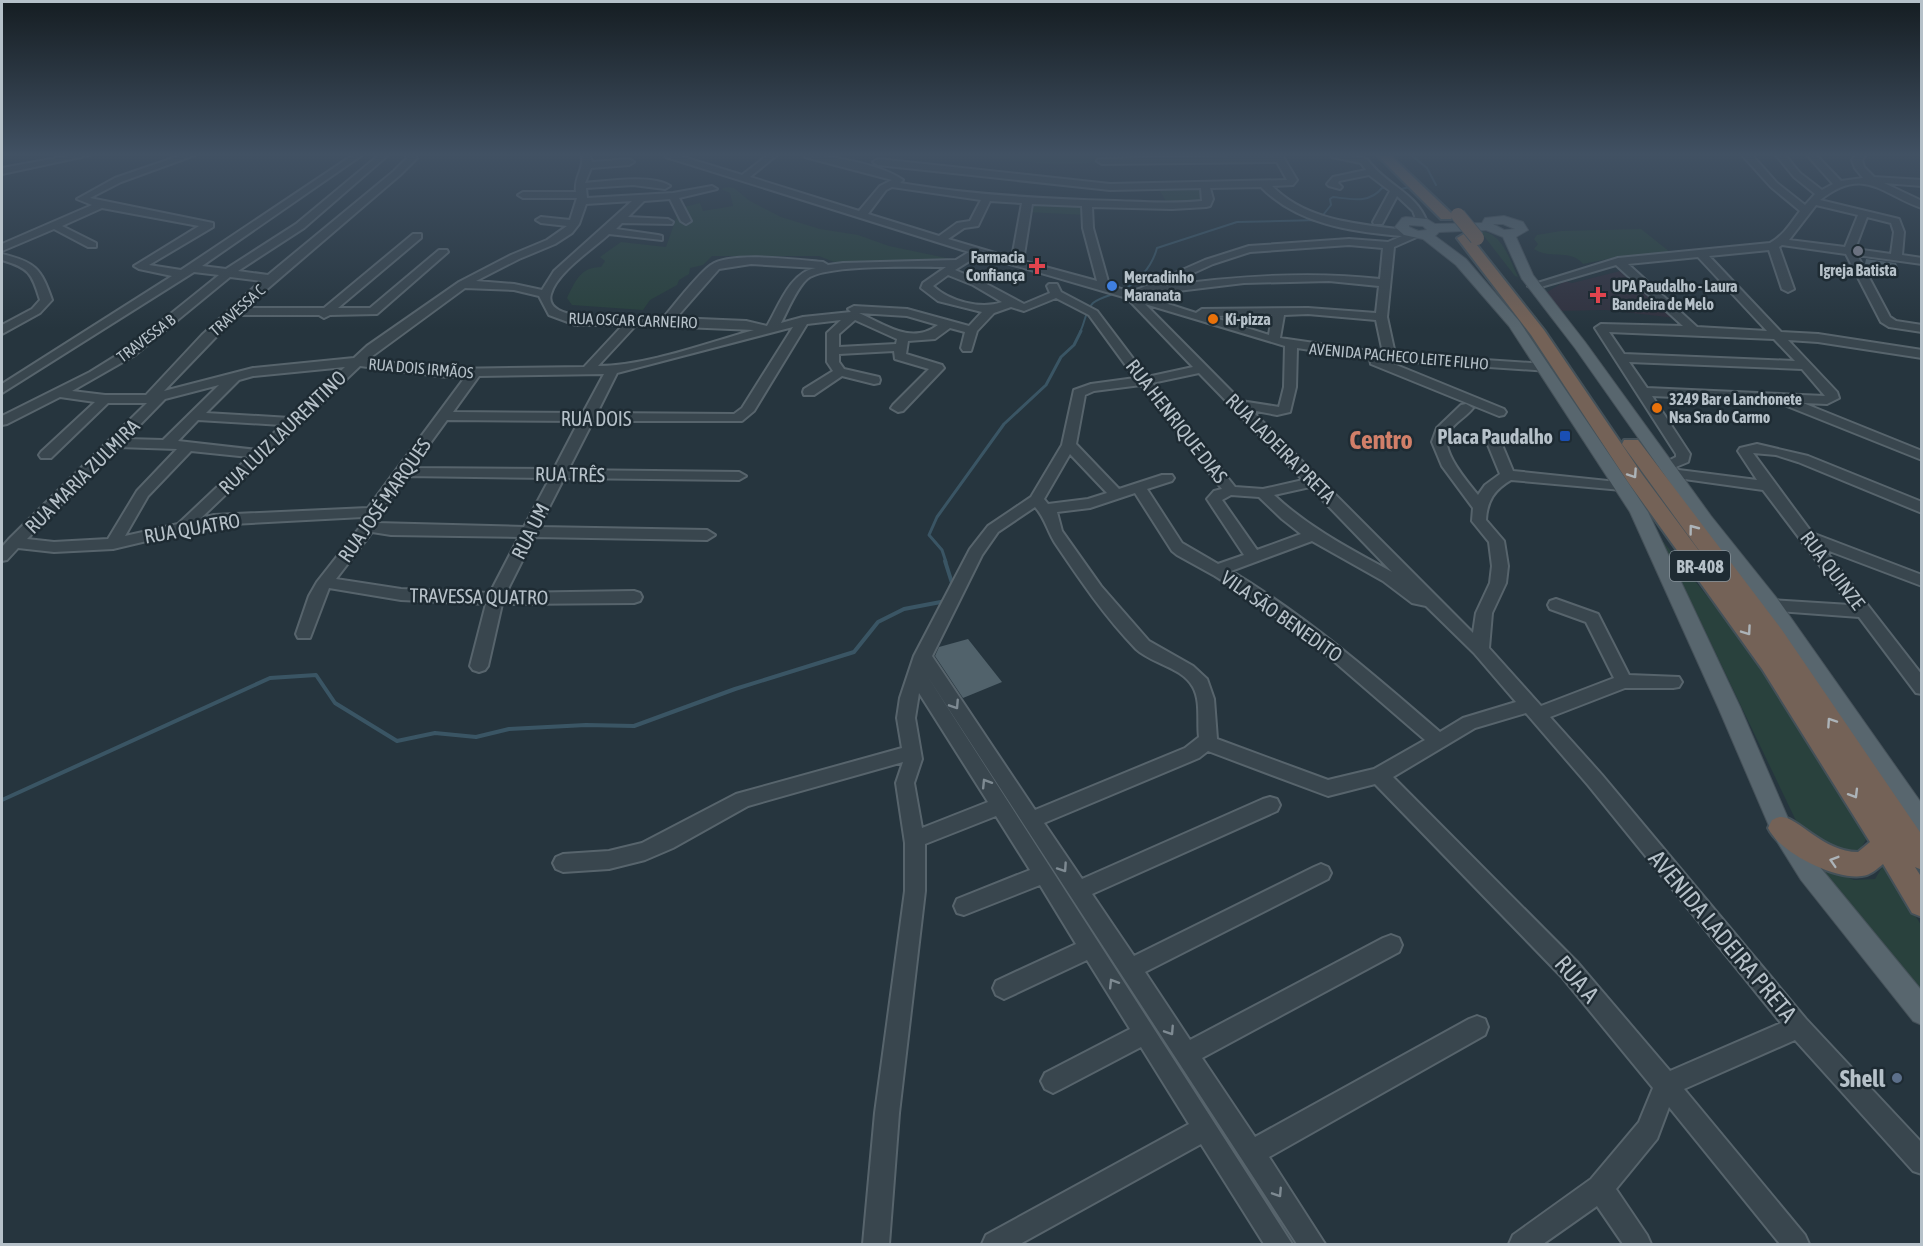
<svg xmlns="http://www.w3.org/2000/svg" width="1923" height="1246" font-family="'Asap Condensed',sans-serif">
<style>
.medical{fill:#31323f}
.green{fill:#29413d}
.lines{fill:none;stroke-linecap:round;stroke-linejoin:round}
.stream-far2{stroke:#3a5564;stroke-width:2}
.stream-far1{stroke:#3a5564;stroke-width:3}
.stream{stroke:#3a5564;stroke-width:4}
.building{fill:#51626b}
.minor-casing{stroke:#57646c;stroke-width:4}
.major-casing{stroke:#46525a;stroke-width:2}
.highway-casing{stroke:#445159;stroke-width:4}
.minor{fill:#39464e;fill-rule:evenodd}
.major{fill:#58666e;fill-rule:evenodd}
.highway{fill:#746257;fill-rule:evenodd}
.highway-bridge-casing{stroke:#445159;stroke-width:16;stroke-linecap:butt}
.highway-bridge{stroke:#746257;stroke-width:14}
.oneway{stroke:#acb3b8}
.oneway2{stroke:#7e8a92}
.worship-dot{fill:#6b7280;stroke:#1e2b33;stroke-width:2}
.health-dot{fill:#e0444e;stroke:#1e2b33;stroke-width:2}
.shop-dot{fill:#3f7fe0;stroke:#1e2b33;stroke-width:2}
.food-dot{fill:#e8710a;stroke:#1e2b33;stroke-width:2}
.transit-dot{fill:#1a4fb4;stroke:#1e2b33;stroke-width:2}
.service-dot{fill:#5c6f8a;stroke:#1e2b33;stroke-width:2}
.labels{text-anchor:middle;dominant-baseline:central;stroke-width:5;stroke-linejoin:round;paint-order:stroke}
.far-poi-label{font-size:16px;font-weight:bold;fill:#b6c1c9;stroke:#1e2b33;text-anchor:start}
.far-street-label{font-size:16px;fill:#b6c1c9;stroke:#1e2b33}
.shield{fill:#1e2b33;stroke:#88949c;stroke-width:1.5}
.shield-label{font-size:18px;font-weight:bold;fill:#b6c1c9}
.street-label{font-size:20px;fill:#b6c1c9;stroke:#1e2b33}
.poi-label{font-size:20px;font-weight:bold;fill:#b6c1c9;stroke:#1e2b33;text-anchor:end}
.near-street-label{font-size:24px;fill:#b6c1c9;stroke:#1e2b33}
.near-poi-label{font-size:24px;font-weight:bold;fill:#b6c1c9;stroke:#1e2b33;text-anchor:end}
.district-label{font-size:26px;font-weight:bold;fill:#d17f69;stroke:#1e2b33}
</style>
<rect width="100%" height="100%" fill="#26353e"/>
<polygon class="medical" points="1624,270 1675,318 1606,310 1558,311 1546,293 1565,281 1572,283"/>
<g class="green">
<polygon points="968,155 1099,155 1100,162 1056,165"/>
<path d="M727,187L734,188L750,201L781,217L820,229L858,235L889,246L951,259L834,262L819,256H712L703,265L690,268L689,274L679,280L677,285L650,300L643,310L572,305L567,298C575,282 580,267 601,267L605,261L600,257L621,242L666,247L678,213L684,207L700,203L703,211L733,206L730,193L721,189Z"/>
<polygon points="1200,187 1204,189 1205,203 1167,203 1160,191 1166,188"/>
<polygon points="1027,202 1087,204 1086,215 1026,212"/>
<path d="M1641,229L1670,252L1618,257L1583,264C1570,248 1550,260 1534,249L1538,244L1534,239L1537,235L1561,231Z"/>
<path d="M1480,231C1503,233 1509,259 1518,277L1515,276Z"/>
<polygon points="1661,539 1728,622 1774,689 1867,838 1856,856 1836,853 1799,827"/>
<polygon points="1884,864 1921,925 1921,993 1818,865 1854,880 1875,879"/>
</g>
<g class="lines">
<g class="stream-far2">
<polyline points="1411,155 1427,168 1436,185"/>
<polyline points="1401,189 1410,187"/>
<path d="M1080,332C1085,323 1085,311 1093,303C1099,298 1111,295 1119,292C1137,284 1152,267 1157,248L1237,222L1319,220L1331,205L1330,199L1333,197C1351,199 1369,204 1382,188H1388"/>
</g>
<polyline class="stream-far1" points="946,562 942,550 929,535 937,517 1004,424 1046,385 1061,357 1074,345 1081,331"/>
<g class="stream">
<polyline points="945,561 952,583 950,588"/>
<polyline points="2,800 270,678 316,675 335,703 397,741 435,733 476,737 509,729 586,725 634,726 735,689 854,652 878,622 904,609 946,601"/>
</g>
</g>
<g class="building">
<polygon points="1866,259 1896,263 1899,269 1865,264"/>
<polygon points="968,639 1002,682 963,698 935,656 939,647"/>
</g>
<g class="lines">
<defs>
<g id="minor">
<polygon points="73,155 90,155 2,174 2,168"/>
<path d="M182,155H195L121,182L90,198L213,223V227L149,265L181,270L353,155H362L202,266L226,269L296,224L379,155H388L304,228L238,271L268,275L394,171L407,158L405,155H414L417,158L400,175L245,308H324L413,234H421V238L338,308H370L439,250H447L448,252L377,314L330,315L324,318L319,315H237L164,391L253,368L354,358L367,346L459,282L511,255L547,240L567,226L541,223L536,220L541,217L570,220L577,198H523L518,195L523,192H576C574,176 584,171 582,155H590L592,162L629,159L634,162L629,165L591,168L585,183C606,181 653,174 670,186L665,189L633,185L586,188L587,198L673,193L712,186L717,189L679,198L691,221L686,224L681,221L670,199L644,201L628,217L668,219L673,222L672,224L622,223L616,229L658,235L662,236V240L609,234C593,249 557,272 551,294C541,327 646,317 664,317C675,304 698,274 711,265C730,251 799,260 823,262L828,265L843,263L956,260L969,252L666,157L665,155H677L742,175L768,155H777L750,177L859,211L880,186L892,180L805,157L804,155C831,155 882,165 903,180L900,183C971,195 1043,199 1115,201C1144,202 1173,204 1202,201L1201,188L1110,190L878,165L873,162L878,159L1110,184L1287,180L1277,162L1102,164L1097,161L1099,159L1282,155L1297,180L1293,185L1272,186C1310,225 1369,224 1419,232V236L1394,247L1387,317L1395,354L1545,364L1551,368L1549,371L1384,360L1504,409L1506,412L1504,415L1499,416L1371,364L1370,359L1297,348L1296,387L1290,412L1277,415L1251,410L1473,633L1476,613L1490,583L1492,566L1489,542L1472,521L1473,508L1442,466L1432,442L1437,428L1461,405L1466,404L1473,408C1466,417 1454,423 1449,432C1438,449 1468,482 1478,495L1485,485L1500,474L1486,440L1493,436L1500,440L1513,471L1627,483L1629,486L1627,489L1622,490L1511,480C1494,490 1487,501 1486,520L1504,541L1508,566L1506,583L1492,613L1489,648L1541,706L1614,678L1586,622L1550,609L1548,605L1550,601L1556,599L1598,614L1629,675L1679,677L1682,682L1679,687L1673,688H1625L1550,717L1602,775L1806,1019L1922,1143V1174L1913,1171L1795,1040L1684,1089L1805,1235L1809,1244H1780L1669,1107L1657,1139L1616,1189L1647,1235L1651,1244H1623L1597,1206L1543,1244H1509L1513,1235L1591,1179L1639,1122L1653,1088L1562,977L1375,784L1328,796L1208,751L1199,758L1044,823L1082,879L1263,799L1270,797L1277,799L1280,805L1277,811L1092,894L1134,956L1314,867L1321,864L1328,867L1331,873L1328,879L1145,972L1190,1040L1383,938L1391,935L1399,938L1402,945L1399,952L1202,1058L1255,1137L1469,1019L1477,1016L1485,1019L1488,1027L1485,1035L1269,1157L1325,1244H1297L926,674L1292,1244H1264L1201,1144L1020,1244H982L986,1235L1189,1124L1141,1047L1061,1089L1053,1093L1045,1089L1041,1081L1045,1073L1130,1029L1087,960L1004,999L996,995L993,988L996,981L1076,944L1040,885L964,915L957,913L954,906L957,899L1030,870L996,816L925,844V891L899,1113L889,1244H863L875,1113L905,891V843L896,783L903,762L748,806L673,848L645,860L609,869L563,872L556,869L553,863L556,857L563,854L609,851L642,843L736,794L902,748L897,718L900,698L914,656L970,549L988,526L1031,497L1062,445L1074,390L1091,384L1135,378L1089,315L1056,298L1024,311L1011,307L994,313L977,331L971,351H963L961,348L965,332L950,328L935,339L908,341L906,354L942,365L944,368L903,411L898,412L891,408L893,405L929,369L895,359L894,351L839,354V362L844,369L879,377L880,380L879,383L874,384L842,376L814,395H804L803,392L804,389L833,371L827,362V333L841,320L807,324L754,411L742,421H593L568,470L739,472L746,476L739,480L564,478L539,527L707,530L715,535L707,540L534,537L506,593L634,591L640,593L642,597L640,601L634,603L502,604L488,666L485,670L479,672L473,670L470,666L486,604L401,600L329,588L310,638H298L296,634L309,596L317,582L361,526L363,517L214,525L113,549L54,552L18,548L7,560L2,561V547L9,539L147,403H108L51,458H41L39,455L41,452L95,402L60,397L7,424L2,425V416L90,372L127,349L219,275L194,272L2,393V384L172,276L139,269L134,266L199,226L102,208L62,226L96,243V247H88L54,229L2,251V244L92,205L77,199L115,178ZM892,187L981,200L970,221L957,223L939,236L868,214L886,190ZM1261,187C1297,224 1352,232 1402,236L1388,242L1349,239L1249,246L1205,260L1139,289L1130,292L1109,285L1093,228L1092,207L1172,209L1206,207L1210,206L1213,199L1210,188ZM632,201L554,271L542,290L514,284L476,281L519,259L555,244L572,233L579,224L586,204ZM990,201L1022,203L1012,258L948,239L964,228L978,226ZM1032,204L1082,206L1083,228L1097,281L1023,261ZM1349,245L1383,248L1380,279C1308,271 1237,276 1165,286L1213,264L1250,252ZM979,255L1127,298L1193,367L1147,377L1097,311L1061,292L1057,284H1049L1047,286L1050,293L1024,304L981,281L955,270ZM751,264L816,268C790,272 779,306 767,326L746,321L676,318L719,269ZM946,267L923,283L921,288L938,301L982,312L969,326L907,309L854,306L848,309L851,312L803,317L781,323C788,310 796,289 807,279C824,264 920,267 946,267ZM948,275L973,285L1002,302C981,310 949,301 933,286ZM230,277L261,281L202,335L146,395H105L72,391L135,355ZM1329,281L1379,286L1376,313L1308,308L1202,309L1196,313L1143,296L1156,290L1161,293L1244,283ZM465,288L514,290L539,296L549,315L576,325H623L584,367L447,369L367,360ZM1145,304L1285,346L1284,387L1279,407L1241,401ZM859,313L907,316L938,325C911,345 886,325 859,313ZM1308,314L1376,320L1383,353L1280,338L1284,315ZM1272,315L1269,335L1209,316ZM855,320L897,339L896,344L839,347V334ZM636,325L754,330C707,343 646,366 598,366ZM793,327L742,408L734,414L597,413L617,373ZM360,366L447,377L466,376L368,508L214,515L201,518ZM345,367L290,418L206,413L239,380L253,376ZM1199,373L1303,480L1263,489L1235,487L1152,383ZM604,374L583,413L453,412L479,376ZM219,385L163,440L126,439L165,399ZM1141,385L1222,489L1214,491L1207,499L1244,555L1218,564L1182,543L1147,489L1172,481L1174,478L1172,475H1162L1119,489L1076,444L1085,395L1094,391ZM198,420L282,425L257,450L178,441ZM447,420L579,421L554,469L412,468ZM118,447L177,449L137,491L108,539L54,542L27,539ZM191,451L249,457L178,524L125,536L148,496ZM1070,454L1107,493L1088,499L1048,504L1044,499ZM406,476L550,478L524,527L376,523L379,513ZM1310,487L1392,572C1350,549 1309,528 1274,495ZM1135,493L1172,551L1177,555L1215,576L1265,608L1329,657L1425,740L1374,769L1328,780L1217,739L1214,699L1207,679L1193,666L1149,641L1101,586L1062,531L1057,512L1090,508ZM1231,495L1259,497L1282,519L1301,534L1257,550L1222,500ZM1035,507C1045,518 1047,530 1055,543C1080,580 1105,617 1136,649C1152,664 1182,667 1193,687C1201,701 1197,722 1199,737L1185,748L1035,810L932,656L982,555L998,532ZM372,532L391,535L519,537L490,593L401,589L336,579ZM1312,541L1383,581L1412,603L1426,606L1474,653L1516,702L1463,718L1440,732C1373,674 1306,616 1231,571ZM919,693L988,802L922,828L914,783L922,759L915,718ZM1526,713L1588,785L1781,1023L1670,1071L1578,963L1393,777L1475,728Z"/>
<path d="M1331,155H1346L1367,159C1385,185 1416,192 1427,222L1426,224H1418L1413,211L1397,196L1382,224H1374L1373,222L1390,191L1369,175L1339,181L1338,183L1342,187L1340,189L1329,186L1327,184L1333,177L1366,170L1361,163L1332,157Z"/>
<path d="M1742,155H1752L1777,183L1805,205L1815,194L1794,177L1776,155H1785L1800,173L1822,190L1833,184L1807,155H1816L1841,181L1863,178L1855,168L1852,160L1857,155H1866L1862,160L1864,167L1874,177L1922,180V186L1884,183L1922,201V208C1881,194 1864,165 1820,200L1899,219L1904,232L1902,255L1922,258V264L1857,255L1890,317L1896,321L1922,325V332L1889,327L1881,322L1846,254L1782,245L1779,247L1794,289L1788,292L1782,289L1769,250L1709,256L1781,332L1818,334L1922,350V358L1818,342L1788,340L1837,392L1839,398L1827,404L1803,403L1922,451V460L1787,406L1786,402L1652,396L1690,454L1688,462L1671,469L1757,480L1738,451L1740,448L1757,444L1808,456L1922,502V513L1798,462L1776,455L1753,453L1812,533L1922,575V586L1824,549L1922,675V694L1916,693L1859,617L1766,610L1764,606L1766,602L1772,600L1850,605L1763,490L1670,477L1665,476L1663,473L1665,470L1658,466L1676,457V454L1595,328L1601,324L1683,326L1616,265L1534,289L1528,286L1618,258L1770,243C1784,235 1791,223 1800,211L1771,187ZM1816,205L1858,215L1845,247L1789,240ZM1867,217L1891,223L1894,232L1891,254L1855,249ZM1698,257L1767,331L1697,327L1628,264ZM1609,332L1774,339L1795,361L1624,354ZM1629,362L1802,369L1825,396L1647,388Z"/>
<path d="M2,254C35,262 41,268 52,300L40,313L2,334V325L32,309L40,300C32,273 29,268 2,260Z"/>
</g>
<path id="major" d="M1504,216L1523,222L1528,230L1516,237L1533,275L1585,342L1711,516L1779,601L1922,804V833L1914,830L1765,611L1699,524L1575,348L1522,279L1503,237L1486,230L1439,232L1435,236L1466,259L1519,321L1648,512L1740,707L1790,823L1819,866L1922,991V1025L1913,1021L1801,880L1773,835L1718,707L1630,512L1509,326L1456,265L1423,239L1404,235L1395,227L1402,218L1406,217L1427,219L1435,224L1482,223L1485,218ZM1493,224H1503L1515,229L1504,230ZM1409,225L1423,226L1427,230L1418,231L1409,227Z"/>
<g id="highway">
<polygon points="1377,155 1390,155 1451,213 1453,216 1451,219 1441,219"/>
<path d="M1464,234L1469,235L1544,330L1642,474L1714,571L1622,444L1624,440H1638L1782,630L1922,835V870L1915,867L1922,878V917L1912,913L1883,864C1877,869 1871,875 1862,876C1835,880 1780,853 1768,828L1772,820C1775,819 1777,817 1781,817C1797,816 1823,852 1858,852L1870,842L1762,669L1628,482L1531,335L1457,238Z"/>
</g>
</defs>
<use href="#minor" class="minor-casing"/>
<use href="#major" class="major-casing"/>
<use href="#highway" class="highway-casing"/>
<use href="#minor" class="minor"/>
<use href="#major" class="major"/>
<use href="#highway" class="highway"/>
<defs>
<polyline id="highway-bridge" points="1458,215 1477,238"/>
</defs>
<use href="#highway-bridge" class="highway-bridge-casing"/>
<use href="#highway-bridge" class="highway-bridge"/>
</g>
<defs><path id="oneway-chevron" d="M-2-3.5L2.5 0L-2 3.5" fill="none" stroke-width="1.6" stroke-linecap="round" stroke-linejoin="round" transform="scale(1.5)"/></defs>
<g class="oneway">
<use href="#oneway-chevron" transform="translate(1633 474) rotate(56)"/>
<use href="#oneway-chevron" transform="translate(1693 529) rotate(-127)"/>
<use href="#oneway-chevron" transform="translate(1747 631) rotate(55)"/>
<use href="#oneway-chevron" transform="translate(1831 722) rotate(-124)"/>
<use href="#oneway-chevron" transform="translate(1854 794) rotate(59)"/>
<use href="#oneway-chevron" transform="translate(1834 861) rotate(-163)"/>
</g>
<g class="oneway2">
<use href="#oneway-chevron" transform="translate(955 705) rotate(57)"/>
<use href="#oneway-chevron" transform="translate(986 783) rotate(-122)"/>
<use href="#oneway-chevron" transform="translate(1063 868) rotate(56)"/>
<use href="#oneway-chevron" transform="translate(1113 983) rotate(-122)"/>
<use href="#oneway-chevron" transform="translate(1170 1031) rotate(57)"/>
<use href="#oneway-chevron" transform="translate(1278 1193) rotate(57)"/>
</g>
<linearGradient id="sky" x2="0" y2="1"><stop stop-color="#151d22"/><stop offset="0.47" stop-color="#415163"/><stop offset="1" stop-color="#415163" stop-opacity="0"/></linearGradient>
<rect width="1923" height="329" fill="url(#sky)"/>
<circle class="worship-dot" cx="1858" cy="251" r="6"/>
<g class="health-dot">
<path d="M1034 257h6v6h6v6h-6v6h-6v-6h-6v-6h6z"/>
<path d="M1595 286h6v6h6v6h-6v6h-6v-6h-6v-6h6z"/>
</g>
<circle class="shop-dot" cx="1112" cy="286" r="6"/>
<g class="food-dot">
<circle cx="1213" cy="319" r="6"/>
<circle cx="1657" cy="408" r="6"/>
</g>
<rect class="transit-dot" x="1559" y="430" width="12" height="12" rx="3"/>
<circle class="service-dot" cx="1897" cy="1078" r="6"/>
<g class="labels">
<g class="far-poi-label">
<text x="1025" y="257" text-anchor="end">Farmacia<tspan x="1025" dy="18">Confiança</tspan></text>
<text x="1858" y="270" text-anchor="middle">Igreja Batista</text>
<text x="1124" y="277">Mercadinho<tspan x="1124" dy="18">Maranata</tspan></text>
<text x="1612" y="286">UPA Paudalho - Laura<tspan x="1612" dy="18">Bandeira de Melo</tspan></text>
<text x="1225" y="319">Ki-pizza</text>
<text x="1669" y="399">3249 Bar e Lanchonete<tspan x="1669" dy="18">Nsa Sra do Carmo</tspan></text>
</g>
<g class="far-street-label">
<text transform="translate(237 310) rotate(-42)">TRAVESSA C</text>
<text transform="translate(633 320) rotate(2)">RUA OSCAR CARNEIRO</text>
<text transform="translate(146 338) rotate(-37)">TRAVESSA B</text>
<text transform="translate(1399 356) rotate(5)">AVENIDA PACHECO LEITE FILHO</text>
<text transform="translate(421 368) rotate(5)">RUA DOIS IRMÃOS</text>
</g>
<rect class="shield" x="1670" y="551" width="60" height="30" rx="4.5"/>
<g class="shield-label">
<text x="1700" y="566">BR-408</text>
</g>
<g class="street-label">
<text x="596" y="418">RUA DOIS</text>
<text transform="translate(1177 421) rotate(52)">RUA HENRIQUE DIAS</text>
<text transform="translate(282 432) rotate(-44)">RUA LUIZ LAURENTINO</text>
<text transform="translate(1281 448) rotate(45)">RUA LADEIRA PRETA</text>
<text transform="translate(570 474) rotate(1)">RUA TRÊS</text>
<text transform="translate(82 476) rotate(-45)">RUA MARIA ZULMIRA</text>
<text transform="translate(384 500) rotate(-55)">RUA JOSÉ MARQUES</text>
<text transform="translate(192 528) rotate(-10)">RUA QUATRO</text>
<text transform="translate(530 531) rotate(-63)">RUA UM</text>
<text transform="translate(1833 570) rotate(53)">RUA QUINZE</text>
<text transform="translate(479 596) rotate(1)">TRAVESSA QUATRO</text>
<text transform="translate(1282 616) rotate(35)">VILA SÃO BENEDITO</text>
</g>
<g class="poi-label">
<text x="1553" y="436">Placa Paudalho</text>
</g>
<g class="near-street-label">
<text transform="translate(1723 936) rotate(50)">AVENIDA LADEIRA PRETA</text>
<text transform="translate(1577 979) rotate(49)">RUA A</text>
</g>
<g class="near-poi-label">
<text x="1885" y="1078">Shell</text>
</g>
<g class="district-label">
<text x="1381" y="440">Centro</text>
</g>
</g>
<rect width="1923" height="1246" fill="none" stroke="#b6c1c9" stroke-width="6"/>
</svg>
